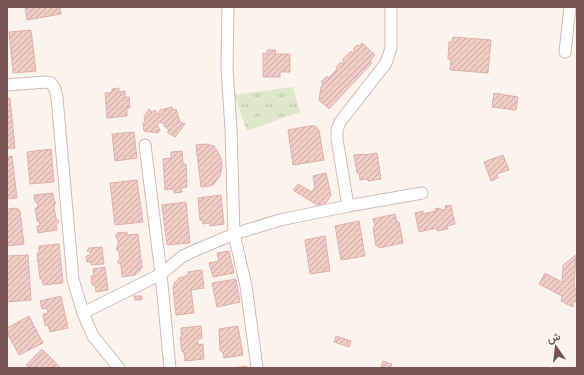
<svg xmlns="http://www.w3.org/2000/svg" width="584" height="375" font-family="'Roboto Condensed',Vazirmatn,sans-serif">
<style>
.grass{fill:url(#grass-tufts)}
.building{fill:url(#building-hatch);stroke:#e1b1a8}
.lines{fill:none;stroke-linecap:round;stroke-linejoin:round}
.minor-casing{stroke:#d0bbb5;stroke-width:13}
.minor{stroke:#fff;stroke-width:11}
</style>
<defs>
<pattern id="grass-tufts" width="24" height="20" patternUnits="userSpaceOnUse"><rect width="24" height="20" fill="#dee9cb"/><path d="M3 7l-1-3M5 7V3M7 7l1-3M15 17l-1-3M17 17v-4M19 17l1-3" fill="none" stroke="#b9c0a7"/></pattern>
<pattern id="building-hatch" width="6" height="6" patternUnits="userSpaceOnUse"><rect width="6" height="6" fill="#efcdc6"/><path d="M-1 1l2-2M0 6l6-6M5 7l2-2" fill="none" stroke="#c6a9a3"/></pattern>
</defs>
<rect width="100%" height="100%" fill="#fcf3ed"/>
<polygon class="grass" points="293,87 300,112 247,131 234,95"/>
<g class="building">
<polygon points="25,7 60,7 61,14 27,20"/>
<polygon points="31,30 36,71 13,73 9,32"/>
<polygon points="453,37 491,40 488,73 450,70 451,59 448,59 449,42 452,42"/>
<polygon points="362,43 375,55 370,61 372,63 329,109 319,100 321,87 323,84 321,82 327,76 329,78 337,69 336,67 341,62 342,64 344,62 342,60 351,51 352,53 355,51 353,49 357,45 359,46"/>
<polygon points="267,50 276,50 275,54 290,54 290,72 280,72 280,77 263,77 263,53 267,54"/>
<polygon points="119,88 119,92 125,91 125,97 129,97 130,108 127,108 127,116 107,118 105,93 112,92 112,89"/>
<polygon points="494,93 518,97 516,110 492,107"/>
<polygon points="10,98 15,148 7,149 7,99"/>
<polygon points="172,107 173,110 176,109 180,122 185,124 175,137 167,132 169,130 164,126 164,124 160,122 157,125 160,130 158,133 144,131 143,123 145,121 144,117 149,109 152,112 155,110 158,115 160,110"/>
<polygon points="309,126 315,126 319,130 324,160 293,165 288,130"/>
<polygon points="134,132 137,158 115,161 112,134"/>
<polygon points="206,144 214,146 217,150 221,158 222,167 220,176 214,184 210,186 201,187 196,145"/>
<polygon points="51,149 54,182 30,184 27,152"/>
<polygon points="182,151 183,164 186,164 187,187 181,188 182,192 174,193 174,189 165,190 163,159 171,158 171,152"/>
<polygon points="377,153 381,179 368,181 368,179 360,180 359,173 357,173 354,155 364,154 364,155"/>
<polygon points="503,155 509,170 497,174 498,178 491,181 484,162"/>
<polygon points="12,156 17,198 7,199 7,157"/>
<polygon points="326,173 331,195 326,203 317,205 293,190 298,184 312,192 315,187 313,176"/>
<polygon points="137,180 143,222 115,225 110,183"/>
<polygon points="53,193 54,200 56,203 54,206 56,219 59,221 56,225 57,230 38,233 37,226 40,226 39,221 37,221 35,208 38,208 37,202 35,202 34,195"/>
<polygon points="221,195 224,224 210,226 210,223 203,224 202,220 200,220 198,198"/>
<polygon points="186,202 190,243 167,245 162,205"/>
<polygon points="451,205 455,224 447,226 448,229 437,231 437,228 419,232 415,213 423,211 423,214 436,211 435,209 440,208 441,210 446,209 445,206"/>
<polygon points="17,208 20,211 24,244 7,246 7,209"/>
<polygon points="395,214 397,222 399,222 403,243 379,248 378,245 376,246 373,228 375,227 373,219"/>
<polygon points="359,221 365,256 341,260 335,226"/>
<polygon points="127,232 127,235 138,234 142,267 139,272 135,275 122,277 121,265 117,262 120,259 119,252 116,249 118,245 118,240 115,236 117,233"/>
<polygon points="325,236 330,271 310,274 305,240"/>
<polygon points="59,244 63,283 43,285 42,279 40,279 37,253 39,252 39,246"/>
<polygon points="102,247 104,264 91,265 91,262 87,262 86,256 90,255 90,252 87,251 89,248"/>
<polygon points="229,251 234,273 213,277 209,263 219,261 217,253"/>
<polygon points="28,255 31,300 7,302 7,256"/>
<polygon points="576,255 574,287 577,289 577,303 573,301 573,307 561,301 562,296 539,284 545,273 562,282 563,265"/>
<polygon points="105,267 108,290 96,292 95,285 92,285 91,276 94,276 93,269"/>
<polygon points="202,270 204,288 191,290 194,313 176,315 173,287 175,282 180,277 186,277 186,275 189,275 188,272"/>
<polygon points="236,279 240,302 217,307 212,283"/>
<polygon points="61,296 68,328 50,332 48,325 45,326 43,314 48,313 47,308 42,309 40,301"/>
<polygon points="134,296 142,296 142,300 135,300"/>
<polygon points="29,316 43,343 19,355 7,333 7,328"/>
<polygon points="201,326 202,338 198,339 198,345 203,344 204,359 185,361 184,352 182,352 180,337 182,337 181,332 181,328"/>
<polygon points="238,326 243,355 224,358 222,351 220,351 219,329"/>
<polygon points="336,336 351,341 349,347 334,342"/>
<polygon points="42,349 60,367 59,368 29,368 26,365"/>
<polygon points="383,361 392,364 390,368 381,367"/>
<polygon points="247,366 247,368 230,368"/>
</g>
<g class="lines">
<defs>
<g id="minor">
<polyline points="228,7 227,68 231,129 234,234 246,286 257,368"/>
<polyline points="565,52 570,7"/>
<polyline points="7,85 46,82 51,83 55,89 57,98 73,279 83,313 93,336 119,368"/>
<polyline points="348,206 337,139 337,130 340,122 386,63 391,48 391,7"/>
<polyline points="83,313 161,274 145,145"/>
<polyline points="170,368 161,274 183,256 196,250 234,234 280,220 348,206 422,193"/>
</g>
</defs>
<use href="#minor" class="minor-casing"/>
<use href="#minor" class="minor"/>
</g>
<rect width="584" height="375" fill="none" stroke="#765550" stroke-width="16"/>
<g transform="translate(556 347) rotate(346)" stroke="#fef7f3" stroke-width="3" paint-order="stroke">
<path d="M0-3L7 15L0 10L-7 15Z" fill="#765550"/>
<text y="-6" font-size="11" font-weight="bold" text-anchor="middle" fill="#765550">ش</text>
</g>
</svg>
